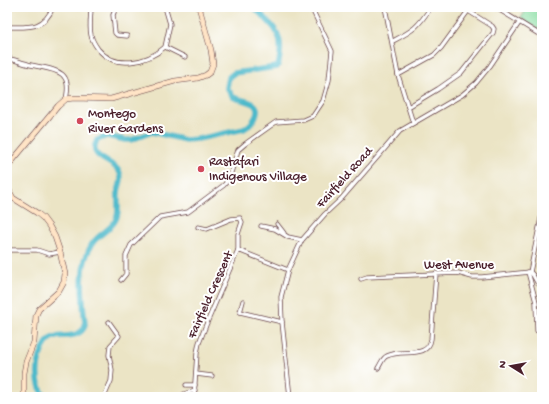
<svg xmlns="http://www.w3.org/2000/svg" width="549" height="404" font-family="'Gochi Hand',sans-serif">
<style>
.green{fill:#87dda1;stroke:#687e66}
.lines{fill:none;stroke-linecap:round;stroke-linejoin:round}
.river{stroke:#4eb9ca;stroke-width:5.5}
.street-casing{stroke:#623d42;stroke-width:5}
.secondary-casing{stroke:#623d42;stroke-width:6}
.street{stroke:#fff;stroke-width:3.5}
.secondary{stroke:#ffe4c6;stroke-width:5}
.poi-dot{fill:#d1495b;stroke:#fff;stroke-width:1.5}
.labels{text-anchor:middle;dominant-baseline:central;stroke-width:4;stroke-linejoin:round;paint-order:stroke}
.poi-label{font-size:13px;fill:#4a1f2b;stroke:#fff;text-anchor:start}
.street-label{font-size:13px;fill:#4a1f2b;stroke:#fff}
</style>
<rect width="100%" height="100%" fill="#fff"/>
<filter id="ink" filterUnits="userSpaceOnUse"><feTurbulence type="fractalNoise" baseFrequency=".025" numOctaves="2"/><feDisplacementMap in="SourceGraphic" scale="8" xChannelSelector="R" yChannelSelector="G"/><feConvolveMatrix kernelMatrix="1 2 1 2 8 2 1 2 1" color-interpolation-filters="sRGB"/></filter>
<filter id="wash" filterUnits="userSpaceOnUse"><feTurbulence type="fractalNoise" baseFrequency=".012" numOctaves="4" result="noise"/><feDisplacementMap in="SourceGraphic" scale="16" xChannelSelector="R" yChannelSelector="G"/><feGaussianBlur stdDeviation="0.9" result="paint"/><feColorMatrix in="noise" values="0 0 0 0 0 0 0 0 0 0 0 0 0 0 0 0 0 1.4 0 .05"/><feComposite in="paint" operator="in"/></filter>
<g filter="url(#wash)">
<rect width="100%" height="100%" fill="#ebe4c5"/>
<polygon class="green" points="528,7 542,7 542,32 521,18"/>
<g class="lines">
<path class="river" d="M46,397C32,382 37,350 52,337C64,335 81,339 85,325C83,298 77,269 92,244C97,236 106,232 112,225C121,216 117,205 118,193C118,188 121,184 121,179C122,159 85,162 97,140L107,136L125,140H131L152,132L185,140L198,139L244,129C252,124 264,110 252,103C246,100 239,100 233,97L227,87L229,77L234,73L277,67C280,63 279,59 280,55C283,29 269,24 254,7"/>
</g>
</g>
<g filter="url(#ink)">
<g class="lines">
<defs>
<g id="street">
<path d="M91,7C91,16 89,26 91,35C92,40 95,45 98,49C115,70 147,63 165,47L170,24L165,7"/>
<polyline points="116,7 113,15 115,33 117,35 127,36"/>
<polyline points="385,7 398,75 413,123"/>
<polyline points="495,7 542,36"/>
<path d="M7,27C28,27 44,30 53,7"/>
<path d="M393,41C414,30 418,27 431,7"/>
<polyline points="165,47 185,57"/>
<path d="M7,58C15,60 23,63 31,65C54,70 73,69 66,99"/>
<polyline points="398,75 434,55 441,48 468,11"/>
<polyline points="408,107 438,89 461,73 493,33 494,29 492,26 462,7"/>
<polyline points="277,224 284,233"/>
<polyline points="261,226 275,229 288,237 302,240"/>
<polyline points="198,227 207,229 231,219 240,218 242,222 238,234 238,250"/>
<polyline points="7,250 37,250 49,254 60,252"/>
<polyline points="528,272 536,302 537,331"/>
<polyline points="530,272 541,218"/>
<path d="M361,279L367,277L458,273L472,277H482L530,272C536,276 535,284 542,286"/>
<polyline points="121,280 126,274 126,256 131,245 160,217 188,212 224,185 229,179 238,150 245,144 276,122 304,120 313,116 323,101 329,80 332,51 311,7"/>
<polyline points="243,301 240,312 282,322"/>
<path d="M378,368C381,364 382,358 387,356C401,348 428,360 431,339L436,273"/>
<polyline points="196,374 212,376"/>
<polyline points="186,385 195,385"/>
<polyline points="184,394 195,390"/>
<polyline points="104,397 111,381 112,370 109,355 110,346 119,336 109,322"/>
<polyline points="194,397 197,353 199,343 206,325 238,250 288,270"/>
<polyline points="290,397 282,322 281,297 288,270 302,240 325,214 342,198 400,131 462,95 476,83 490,66 519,23"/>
</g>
<g id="secondary">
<polyline points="7,169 8,166 58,106 66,99 74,98 111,99 175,81 198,78 206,75 210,72 213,64 211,50 199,7"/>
<polyline points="7,187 13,198 37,213 43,218 49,226 55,237 60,252 65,274 64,282 59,291 39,309 36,315 34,342 26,362 24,373 24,397"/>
</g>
</defs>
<use href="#street" class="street-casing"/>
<use href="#secondary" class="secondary-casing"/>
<use href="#street" class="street"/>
<use href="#secondary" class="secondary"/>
</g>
</g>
<g class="poi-dot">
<circle cx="80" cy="121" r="4"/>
<circle cx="201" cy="169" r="4"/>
</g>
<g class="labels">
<g class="poi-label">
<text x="88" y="114">Montego<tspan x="88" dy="15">River Gardens</tspan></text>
<text x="209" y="162">Rastafari<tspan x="209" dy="15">Indigenous Village</tspan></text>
</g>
<g class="street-label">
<text transform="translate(345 178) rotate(-48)">Fairfield Road</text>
<text x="459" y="265">West Avenue</text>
<text transform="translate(211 295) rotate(-66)">Fairfield Crescent</text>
</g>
</g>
<rect width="549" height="404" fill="none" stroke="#fff" stroke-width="24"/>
<g transform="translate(511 366) rotate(281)" stroke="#ffffff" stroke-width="3" paint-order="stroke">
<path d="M0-3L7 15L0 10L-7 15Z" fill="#4a1f2b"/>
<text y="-6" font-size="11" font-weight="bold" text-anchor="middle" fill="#4a1f2b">N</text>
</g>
</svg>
